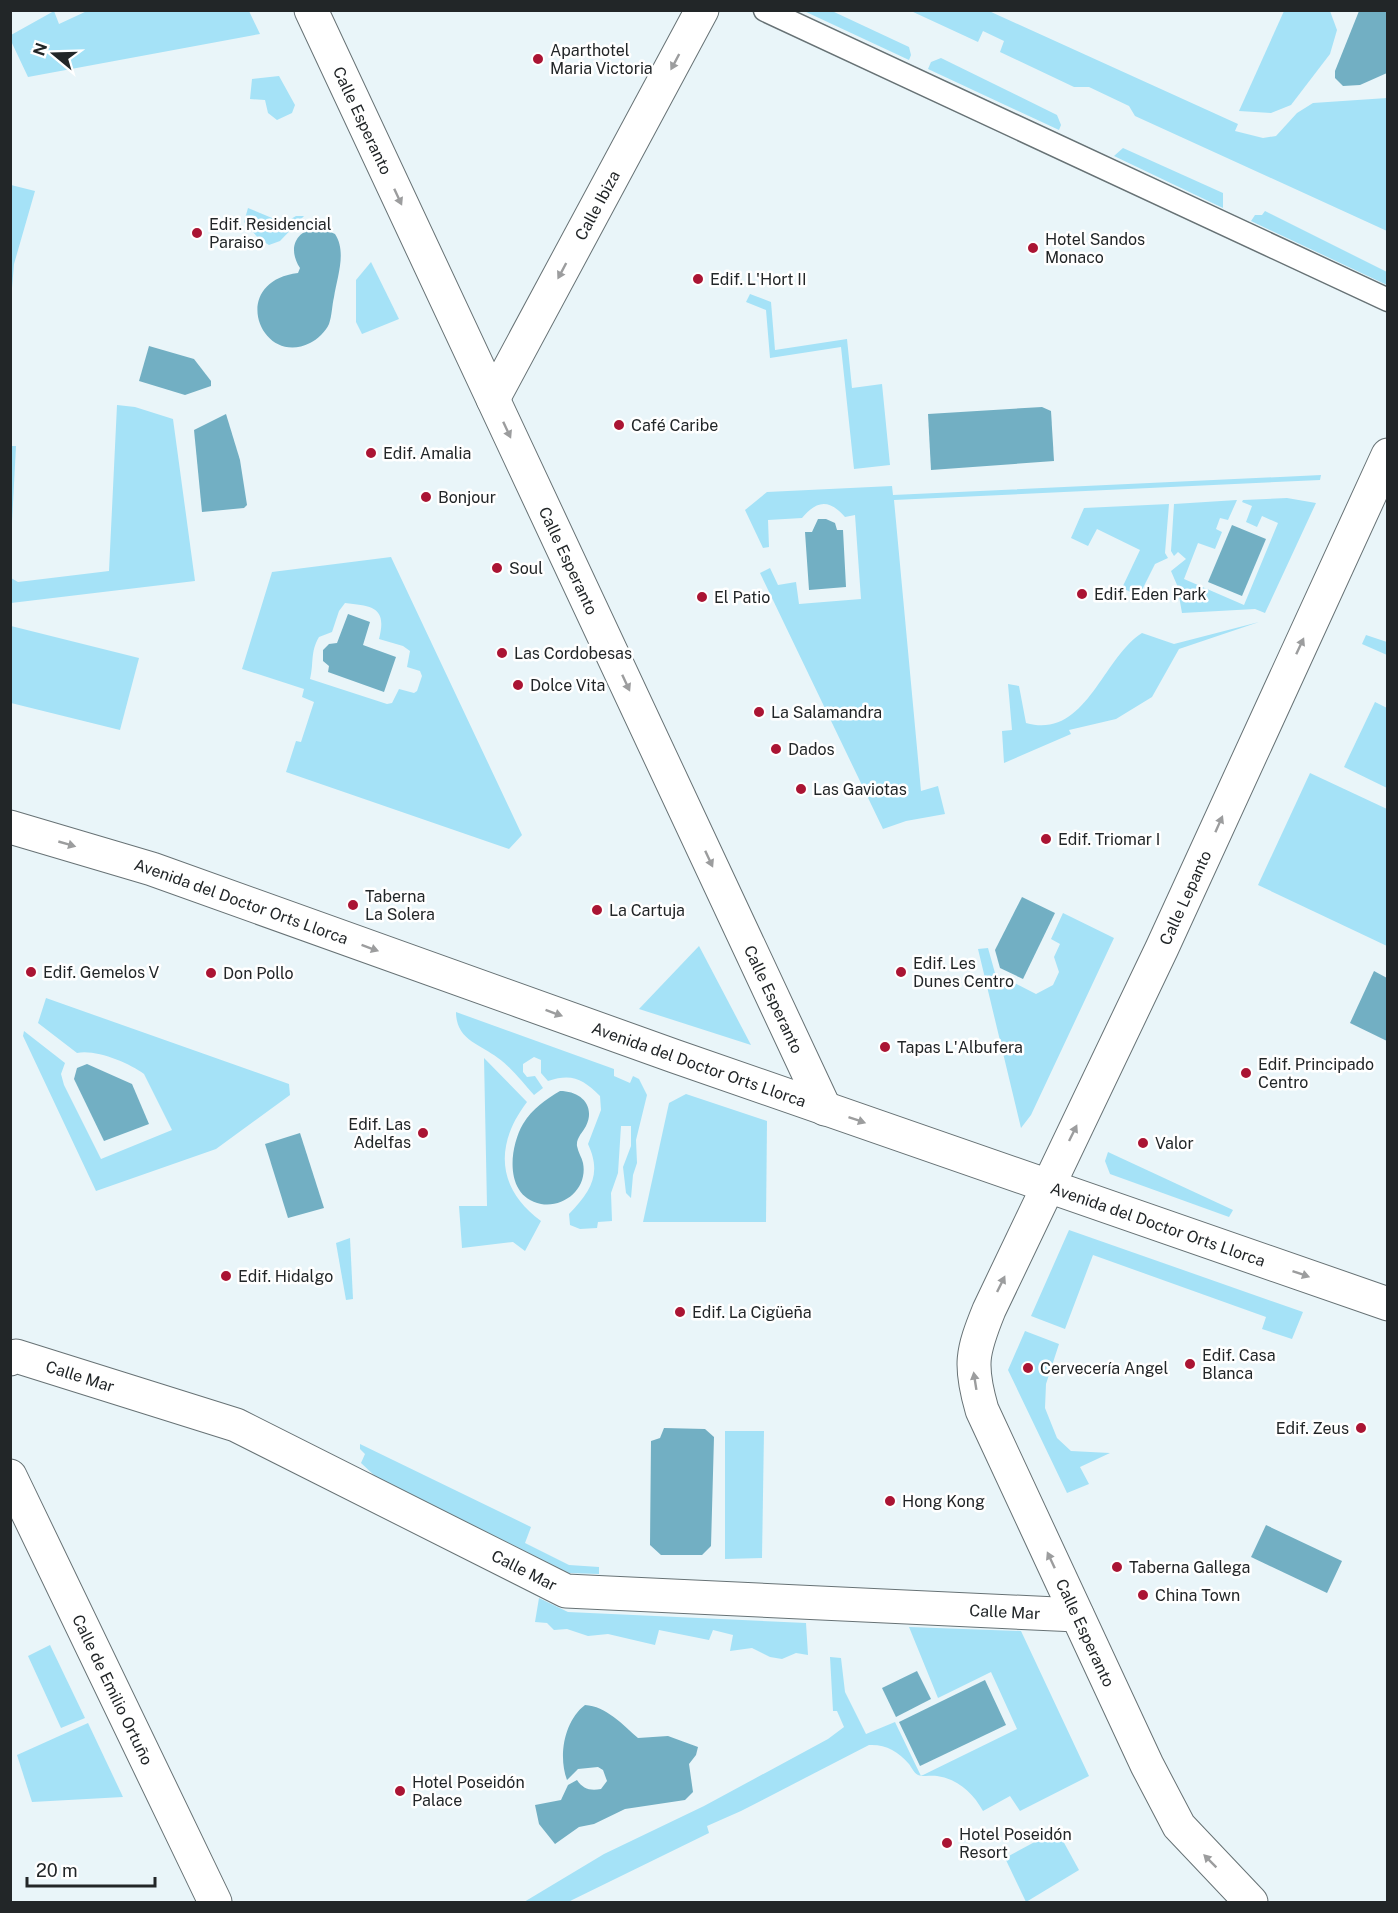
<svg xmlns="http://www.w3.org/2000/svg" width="1398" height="1913" font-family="'Public Sans',sans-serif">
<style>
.green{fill:#a5e2f7;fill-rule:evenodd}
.water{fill:#72afc3}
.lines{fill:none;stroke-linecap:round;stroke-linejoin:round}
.lane-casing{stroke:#677275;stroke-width:25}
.street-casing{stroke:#677275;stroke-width:35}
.lane{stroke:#fff;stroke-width:22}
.street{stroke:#fff;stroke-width:33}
.oneway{fill:#9c9d9e}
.poi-dot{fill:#aa1433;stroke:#fff;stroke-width:2}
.labels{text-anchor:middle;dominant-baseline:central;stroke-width:5;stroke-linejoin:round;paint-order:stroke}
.poi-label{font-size:16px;fill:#222628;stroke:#fff;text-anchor:start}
.street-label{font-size:16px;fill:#222628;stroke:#fff}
</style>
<rect width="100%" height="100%" fill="#e9f5f9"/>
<g class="green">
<polygon points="54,11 59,24 87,11 249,11 260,34 28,77 11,41 11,35"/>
<polygon points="804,11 832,11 909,47 911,55 909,60"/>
<polygon points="911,11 989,11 1238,124 1235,131 1263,138 1276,136 1297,113 1313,103 1387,98 1387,231 1135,116 1129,106 1089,87 1074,87 1000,52 1004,41 983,31 978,42"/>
<polygon points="1284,11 1330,11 1337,30 1330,54 1291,105 1271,113 1239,111"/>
<polygon points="941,58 1057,115 1061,125 1059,130 928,69 931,62"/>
<polygon points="279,76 295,105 292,113 277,120 268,113 265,100 250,99 252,79"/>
<polygon points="1123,148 1223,193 1223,208 1114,156"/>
<polygon points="11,185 35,191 14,264 11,300"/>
<polygon points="248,208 284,223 296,216 304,216 280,241 269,245 259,239 244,222"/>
<polygon points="1265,211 1387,272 1387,285 1251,221 1255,215 1262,215"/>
<polygon points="371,262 399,319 362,334 356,322 356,280"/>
<polygon points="750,294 771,302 775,350 847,339 852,388 882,384 890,465 854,469 841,347 770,358 766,310 746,302"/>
<polygon points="117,405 135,407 173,419 195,581 11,603 11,578 18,582 109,571"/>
<polygon points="11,446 16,446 11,542 10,447"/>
<path d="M1321,475L1320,480L894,500L921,791L938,786L945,814L906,821L883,829L760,573L770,568L778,585L796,582L799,604L861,599L855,515L845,517C829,499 817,500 802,518L768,520L769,547L763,548L745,510L767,492L892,486L893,495Z"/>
<polygon points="1287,498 1316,503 1265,613 1255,609 1182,613 1177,585 1171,571 1186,559 1178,552 1174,556 1171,551 1174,504 1237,500 1228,520 1220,518 1216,529 1222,532 1215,549 1198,543 1184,579 1244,605 1278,523 1262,516 1257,527 1246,522 1252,506 1242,502 1243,500"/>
<polygon points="1169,504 1165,553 1168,558 1155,564 1139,596 1122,588 1140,550 1097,529 1088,546 1071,538 1084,508"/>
<path d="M391,557L522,835L509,849L286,772L296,741L301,742L314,702L302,697L304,689L242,669L272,572ZM345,603C374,606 387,608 379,639L403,646L410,651L407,667L420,671L422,676L417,691L414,693L399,689L392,703L387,704L310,679C314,664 310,652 319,637L332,632L339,611Z"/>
<path d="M1259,622L1179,649L1152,697L1116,719L1069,730L1071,734L1004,763L1002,731L1012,730L1008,684L1019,686L1026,723C1086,740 1102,658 1142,633L1174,644Z"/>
<polygon points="11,626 139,658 120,730 11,703"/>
<polygon points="1366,635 1387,642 1387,655 1362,644"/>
<polygon points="1375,702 1387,708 1387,788 1344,767"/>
<polygon points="1310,773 1387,809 1387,946 1258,885"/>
<polygon points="1063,913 1114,938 1031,1115 1021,1128 978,949 988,948 995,973 1036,994 1053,985 1059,972 1054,957 1060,944 1051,939"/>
<polygon points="699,946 751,1045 639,1009"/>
<path d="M46,998L289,1084L290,1095L216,1149L96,1191L23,1036L24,1031L65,1063L61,1074L64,1085L101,1159L172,1130L144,1074C129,1063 96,1049 77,1053L38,1023Z"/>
<path d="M456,1012L614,1069V1076L630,1083L633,1076L639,1079L647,1095L636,1140L637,1163L633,1175L631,1198L626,1193L623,1167L631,1146V1126H621L618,1173L611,1193L612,1221L598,1222L597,1228L580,1229L570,1225L569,1214C591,1191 602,1174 588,1144L601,1110L600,1096C583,1079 572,1073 548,1081L541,1073V1060L534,1057L523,1064V1072L527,1077L535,1076L543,1088L534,1095C523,1083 511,1067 498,1058C480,1044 456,1040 456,1012Z"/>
<path d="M484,1058L527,1102C494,1145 497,1189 541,1221L525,1251L513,1242L462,1248L459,1206H487Z"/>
<polygon points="686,1094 767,1121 766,1222 643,1222 669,1103"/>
<polygon points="1108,1152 1233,1210 1229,1217 1110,1174 1105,1161"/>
<polygon points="1069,1230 1303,1312 1292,1339 1262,1329 1266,1317 1093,1255 1065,1329 1031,1316"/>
<polygon points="350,1238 353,1299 346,1300 336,1243"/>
<polygon points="1025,1331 1059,1344 1046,1384 1045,1408 1057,1438 1071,1451 1110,1453 1080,1467 1089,1484 1067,1493 1008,1370"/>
<polygon points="725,1431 764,1431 762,1558 725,1559"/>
<polygon points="360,1444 531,1527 525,1543 569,1565 599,1567 599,1574 569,1573 376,1477 361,1463 365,1454 360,1449"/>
<polygon points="539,1598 568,1612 806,1623 808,1655 796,1653 782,1659 770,1657 752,1648 730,1651 733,1635 713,1630 709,1640 659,1630 655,1645 608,1634 588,1636 567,1629 554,1630 547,1623 535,1622"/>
<path d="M909,1627L1021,1631L1089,1776L1020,1811L1010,1796L983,1811C973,1793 958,1779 937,1776C931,1775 924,1777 918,1775C914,1773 912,1768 909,1764C898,1751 885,1744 869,1745L741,1811L707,1826L709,1833L568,1902H524L604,1854L704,1806L828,1739L844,1727L837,1711H833L830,1657L841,1658L845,1692L866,1734L895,1722L921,1776L1017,1729L991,1672L938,1698Z"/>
<polygon points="50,1645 85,1718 61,1728 28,1656"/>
<polygon points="88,1723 123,1797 32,1802 17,1755"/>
<polygon points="1057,1830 1079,1870 1026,1902 1005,1858"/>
</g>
<g class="water">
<polygon points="1359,11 1387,11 1387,73 1360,85 1343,86 1335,78 1335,71"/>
<path d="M319,227L335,234C347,252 337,277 334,297C332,305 332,316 329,324C326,331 317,340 310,343C261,368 227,282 298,273L300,268C287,248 296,230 319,227Z"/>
<polygon points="149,346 194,359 211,381 211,386 185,395 139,381"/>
<polygon points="1042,407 1051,411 1054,461 931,470 928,414"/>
<polygon points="226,414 240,460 247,505 244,508 202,512 194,430"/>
<polygon points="826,519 835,523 837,530 843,530 846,587 809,590 805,532 812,532 818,519"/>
<polygon points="1232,525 1266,539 1242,596 1208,582"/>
<polygon points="348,614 370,622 363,645 396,657 384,692 328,672 329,666 323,661 323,650 329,644 337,643"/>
<polygon points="1022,897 1055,913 1023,979 1000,968 995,950"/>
<polygon points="1374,971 1387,978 1387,1041 1350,1023"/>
<polygon points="87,1064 132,1084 149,1124 104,1141 74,1079 77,1068"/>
<path d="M560,1091C580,1091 596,1105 586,1126C583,1132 576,1138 577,1146C578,1152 582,1158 583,1163C588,1188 565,1208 541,1204C504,1197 509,1148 523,1124C533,1108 545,1100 560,1091Z"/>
<polygon points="300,1133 324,1208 288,1218 265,1144"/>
<polygon points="664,1428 705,1429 714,1437 711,1546 702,1555 661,1555 650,1545 651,1441 660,1438"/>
<polygon points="1266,1525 1342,1561 1327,1593 1251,1557"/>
<polygon points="917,1671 931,1699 896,1717 882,1688"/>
<polygon points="985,1680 1006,1725 920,1766 899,1722"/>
<path d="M585,1705C606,1706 623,1725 638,1738L668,1736L698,1747L696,1755L689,1764L693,1792L685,1800L625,1809L594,1824L579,1827L555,1844L539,1824L535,1805L561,1800L568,1785L577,1780C583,1789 590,1791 601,1789L607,1781L603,1770L598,1767L578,1769L567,1780C558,1756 564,1721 585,1705Z"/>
</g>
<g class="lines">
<defs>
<polyline id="lane" points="765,10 1388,300"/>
<g id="street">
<path id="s1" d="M311,10L825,1109"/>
<path id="s2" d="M493,399L702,10"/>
<path id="s3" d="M10,827L152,869L674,1056L1388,1304"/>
<path id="s4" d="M10,1359L16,1356L236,1425L566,1591L1077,1615"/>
<path id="s5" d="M10,1476L215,1902"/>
<path id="s6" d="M1251,1902L1179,1826L1147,1765L982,1410C969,1365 972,1352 989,1310L1162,948L1388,455"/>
</g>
</defs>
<use href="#lane" class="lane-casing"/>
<use href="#street" class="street-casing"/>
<use href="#lane" class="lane"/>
<use href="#street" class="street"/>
</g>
<defs><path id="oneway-solid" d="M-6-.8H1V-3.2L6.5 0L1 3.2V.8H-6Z" transform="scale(1.5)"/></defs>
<g class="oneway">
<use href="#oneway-solid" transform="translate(675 62) rotate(118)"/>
<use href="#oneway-solid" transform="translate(398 197) rotate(65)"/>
<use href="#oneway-solid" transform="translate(562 271) rotate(118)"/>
<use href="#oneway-solid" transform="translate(507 430) rotate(65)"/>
<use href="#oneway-solid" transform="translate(1300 646) rotate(-65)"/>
<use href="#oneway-solid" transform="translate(626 683) rotate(65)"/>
<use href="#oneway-solid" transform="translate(1219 824) rotate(-66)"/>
<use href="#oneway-solid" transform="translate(67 844) rotate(16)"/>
<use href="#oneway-solid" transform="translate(709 859) rotate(65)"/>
<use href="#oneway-solid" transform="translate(370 948) rotate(20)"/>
<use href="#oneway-solid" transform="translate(554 1013) rotate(20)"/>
<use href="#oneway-solid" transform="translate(857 1120) rotate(19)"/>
<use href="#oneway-solid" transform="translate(1073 1133) rotate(-64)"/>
<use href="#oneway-solid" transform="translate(1301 1274) rotate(19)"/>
<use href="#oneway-solid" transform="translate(1001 1284) rotate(-64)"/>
<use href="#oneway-solid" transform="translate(975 1381) rotate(-99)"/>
<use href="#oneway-solid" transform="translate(1051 1560) rotate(-115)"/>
<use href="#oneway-solid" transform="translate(1210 1861) rotate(-135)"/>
</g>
<g class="poi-dot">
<circle cx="538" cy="59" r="6"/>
<circle cx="197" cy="233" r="6"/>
<circle cx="1033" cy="248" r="6"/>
<circle cx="698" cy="279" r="6"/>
<circle cx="619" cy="425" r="6"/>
<circle cx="371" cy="453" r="6"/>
<circle cx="426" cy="497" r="6"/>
<circle cx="497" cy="568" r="6"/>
<circle cx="1082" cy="594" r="6"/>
<circle cx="702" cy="597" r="6"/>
<circle cx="502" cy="653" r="6"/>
<circle cx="518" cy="685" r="6"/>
<circle cx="759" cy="712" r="6"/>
<circle cx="776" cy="749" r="6"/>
<circle cx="801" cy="789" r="6"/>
<circle cx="1046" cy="839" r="6"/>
<circle cx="353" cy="905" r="6"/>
<circle cx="597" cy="910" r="6"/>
<circle cx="31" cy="972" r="6"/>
<circle cx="901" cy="972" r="6"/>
<circle cx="211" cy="973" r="6"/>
<circle cx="885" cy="1047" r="6"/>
<circle cx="1246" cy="1073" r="6"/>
<circle cx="423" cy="1133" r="6"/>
<circle cx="1143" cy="1143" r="6"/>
<circle cx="226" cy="1276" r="6"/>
<circle cx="680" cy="1312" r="6"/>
<circle cx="1190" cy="1364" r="6"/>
<circle cx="1028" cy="1368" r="6"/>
<circle cx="1361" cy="1428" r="6"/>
<circle cx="890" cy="1501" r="6"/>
<circle cx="1117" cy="1567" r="6"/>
<circle cx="1143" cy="1595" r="6"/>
<circle cx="400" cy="1791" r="6"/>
<circle cx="947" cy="1843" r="6"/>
</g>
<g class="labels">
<g class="poi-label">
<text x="550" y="50">Aparthotel<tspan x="550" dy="18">Maria Victoria</tspan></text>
<text x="209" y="224">Edif. Residencial<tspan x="209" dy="18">Paraiso</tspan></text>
<text x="1045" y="239">Hotel Sandos<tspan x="1045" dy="18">Monaco</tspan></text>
<text x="710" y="279">Edif. L'Hort II</text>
<text x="631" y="425">Café Caribe</text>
<text x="383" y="453">Edif. Amalia</text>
<text x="438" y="497">Bonjour</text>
<text x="509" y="568">Soul</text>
<text x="1094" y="594">Edif. Eden Park</text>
<text x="714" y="597">El Patio</text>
<text x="514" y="653">Las Cordobesas</text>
<text x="530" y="685">Dolce Vita</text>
<text x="771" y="712">La Salamandra</text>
<text x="788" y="749">Dados</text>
<text x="813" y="789">Las Gaviotas</text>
<text x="1058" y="839">Edif. Triomar I</text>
<text x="365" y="896">Taberna<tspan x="365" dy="18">La Solera</tspan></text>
<text x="609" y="910">La Cartuja</text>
<text x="913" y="963">Edif. Les<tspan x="913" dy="18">Dunes Centro</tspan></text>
<text x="43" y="972">Edif. Gemelos V</text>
<text x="223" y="973">Don Pollo</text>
<text x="897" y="1047">Tapas L'Albufera</text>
<text x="1258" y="1064">Edif. Principado<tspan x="1258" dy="18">Centro</tspan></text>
<text x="411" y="1124" text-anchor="end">Edif. Las<tspan x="411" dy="18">Adelfas</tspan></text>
<text x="1155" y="1143">Valor</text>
<text x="238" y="1276">Edif. Hidalgo</text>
<text x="692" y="1312">Edif. La Cigüeña</text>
<text x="1202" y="1355">Edif. Casa<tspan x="1202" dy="18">Blanca</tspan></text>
<text x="1040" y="1368">Cervecería Angel</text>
<text x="1349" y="1428" text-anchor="end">Edif. Zeus</text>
<text x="902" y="1501">Hong Kong</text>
<text x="1129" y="1567">Taberna Gallega</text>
<text x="1155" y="1595">China Town</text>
<text x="412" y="1782">Hotel Poseidón<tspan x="412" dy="18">Palace</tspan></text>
<text x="959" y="1834">Hotel Poseidón<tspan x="959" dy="18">Resort</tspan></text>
</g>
<g class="street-label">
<text stroke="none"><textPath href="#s1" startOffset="122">Calle Esperanto</textPath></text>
<text stroke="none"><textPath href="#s2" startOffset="220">Calle Ibiza</textPath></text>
<text stroke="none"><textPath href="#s1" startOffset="608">Calle Esperanto</textPath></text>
<text stroke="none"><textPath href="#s6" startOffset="1125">Calle Lepanto</textPath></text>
<text stroke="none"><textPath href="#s3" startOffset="243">Avenida del Doctor Orts Llorca</textPath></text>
<text stroke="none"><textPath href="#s1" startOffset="1092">Calle Esperanto</textPath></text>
<text stroke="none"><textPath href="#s3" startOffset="729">Avenida del Doctor Orts Llorca</textPath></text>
<text stroke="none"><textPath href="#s3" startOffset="1215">Avenida del Doctor Orts Llorca</textPath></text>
<text stroke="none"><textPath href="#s4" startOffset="74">Calle Mar</textPath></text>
<text stroke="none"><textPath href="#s4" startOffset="560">Calle Mar</textPath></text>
<text stroke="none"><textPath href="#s4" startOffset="1046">Calle Mar</textPath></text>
<text transform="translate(1085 1633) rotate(65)">Calle Esperanto</text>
<text stroke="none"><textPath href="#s5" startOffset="237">Calle de Emilio Ortuño</textPath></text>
</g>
</g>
<rect width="1398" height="1913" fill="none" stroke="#222628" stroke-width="24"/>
<g transform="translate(54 54) rotate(289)" stroke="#ffffff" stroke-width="4.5" paint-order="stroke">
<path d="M0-4.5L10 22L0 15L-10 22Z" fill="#222628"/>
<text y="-9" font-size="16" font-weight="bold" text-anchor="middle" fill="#222628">N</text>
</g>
<path d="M27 1877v9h128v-9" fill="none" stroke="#222628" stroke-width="3"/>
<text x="36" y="1877" font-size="18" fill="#222628" stroke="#ffffff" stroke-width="4.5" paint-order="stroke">20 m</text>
</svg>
